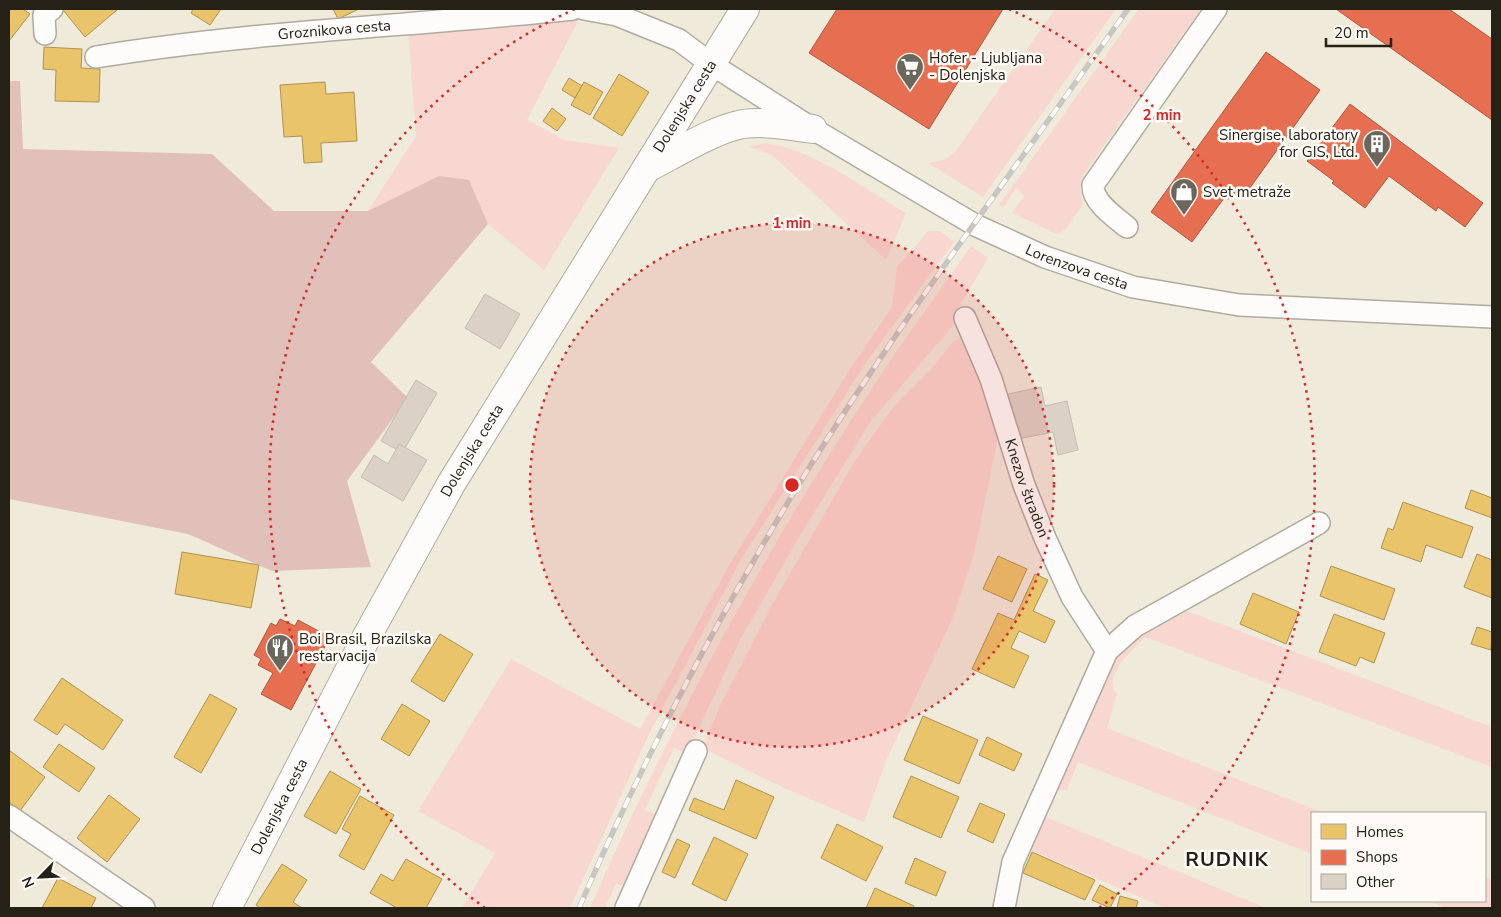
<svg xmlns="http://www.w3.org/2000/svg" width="1501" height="917" font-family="'Nunito Sans',sans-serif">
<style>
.green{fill:#f7d7cf}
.forest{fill:#e0c0b8}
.homes{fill:#e9c46a;stroke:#ae9351}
.shops{fill:#e76f51;stroke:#ad5840}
.building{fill:#dbd1c5;stroke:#c3bcb2}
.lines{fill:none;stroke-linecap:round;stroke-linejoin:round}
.minor-casing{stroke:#b0ab9f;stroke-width:24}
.major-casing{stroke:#b0ab9f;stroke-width:30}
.minor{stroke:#fdfcfa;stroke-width:21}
.major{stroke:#fdfcfa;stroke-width:28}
.rail-casing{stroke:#c8c6c2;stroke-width:5.5}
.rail{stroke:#fefbf6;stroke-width:4;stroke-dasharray:11;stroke-linecap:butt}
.ring{fill:none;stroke:#d62828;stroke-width:2.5;stroke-dasharray:2.5 5}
.labels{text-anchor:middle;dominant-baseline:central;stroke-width:5;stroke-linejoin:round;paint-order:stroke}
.street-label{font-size:15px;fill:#252117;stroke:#fefbf6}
.poi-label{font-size:15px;fill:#252117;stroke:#fefbf6;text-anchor:start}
.district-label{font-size:20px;font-weight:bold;letter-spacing:1px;fill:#252117;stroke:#fefbf6}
.centre{fill:#d62828;stroke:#fefbf6;stroke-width:2.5}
.ring-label{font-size:15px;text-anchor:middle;font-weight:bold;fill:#d62828;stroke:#fefbf6;stroke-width:5;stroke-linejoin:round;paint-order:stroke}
</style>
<rect width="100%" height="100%" fill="#f0eadb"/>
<g class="green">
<polygon points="1055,9 1116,9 983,197 928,163 944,160 956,151"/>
<polygon points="1139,9 1201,9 1083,175 1080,189 1083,204 1065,230 1057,234 1012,213 1024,196 1016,188 1003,208 999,205"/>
<polygon points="580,17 527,120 565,140 619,148 544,270 488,224 469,180 368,211 416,136 408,29"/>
<path d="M765,143C815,150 863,188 906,213L886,260L772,155L749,147Z"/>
<polygon points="928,231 940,231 954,242 865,364 742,558 650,732 570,908 462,908 495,853 418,811 511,659 640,729 731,562 848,372 892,307 897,267"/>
<path d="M971,246L988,258L958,309L952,327L871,421L801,534L740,640L687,754L674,748L645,810L657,815L627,886L616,884L605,908H590C669,727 763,554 872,388C903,340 938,294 971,246Z"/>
<polygon points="960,338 965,339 1000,427 998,438 974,554 954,615 887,759 864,822 784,788 702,748 720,706 773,603 854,462 894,406 933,367 953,342"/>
<path d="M1187,611L1492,727V767L1145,637C1133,650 1101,677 1117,694L1107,728L1324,813H1312V854L1078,762L1067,790H1057L1116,659L1134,640Z"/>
<polygon points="1046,817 1266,908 1165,908 1029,849"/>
<polygon points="1485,877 1492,880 1492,908 1446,908 1429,901 1485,901"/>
</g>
<polygon class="forest" points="9,81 20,81 23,149 212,154 274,211 368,211 439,176 469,180 488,224 371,362 408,398 347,481 371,567 272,571 188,534 9,499"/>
<g class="homes">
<polygon points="9,9 23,9 30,14 9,41"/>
<polygon points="65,9 116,9 117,10 85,37 63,10"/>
<polygon points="193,9 221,9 210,25 191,13"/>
<polygon points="333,9 359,9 338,19"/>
<polygon points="44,47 82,49 81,68 100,69 99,102 55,101 56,70 43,69"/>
<polygon points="619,74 649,92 622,136 593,118"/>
<polygon points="569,78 582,86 575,98 562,90"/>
<polygon points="325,82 326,94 354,92 357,141 321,143 322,162 304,163 302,136 284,137 280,85"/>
<polygon points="584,82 603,92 590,115 571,105"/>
<polygon points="552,108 566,119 557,131 543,121"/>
<polygon points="1471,490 1492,498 1492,518 1465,508"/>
<polygon points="1403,502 1473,527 1462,558 1426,545 1421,562 1381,548 1388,528 1393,530"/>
<polygon points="182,552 259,565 251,608 175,594"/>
<polygon points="1477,554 1492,560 1492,598 1464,587"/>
<polygon points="998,556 1027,569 1012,602 983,589"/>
<polygon points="1331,566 1395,589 1384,620 1320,596"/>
<polygon points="1035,574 1048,580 1033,611 1055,621 1045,643 1019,631 1011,648 1029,656 1014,688 972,669 998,613 1014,620"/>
<polygon points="1253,593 1299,612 1286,644 1240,624"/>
<polygon points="1334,614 1385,633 1374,663 1360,657 1356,666 1319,652"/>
<polygon points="1477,627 1492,632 1491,650 1471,644"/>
<polygon points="440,634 473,654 444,702 411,681"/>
<polygon points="62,678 123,720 103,750 65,724 57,735 34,720"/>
<polygon points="210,694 237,709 201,773 174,757"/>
<polygon points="402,704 430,721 409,756 381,739"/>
<polygon points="923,716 978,740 959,784 904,760"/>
<polygon points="987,737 1022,754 1014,771 979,755"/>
<polygon points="59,744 95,768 79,792 43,767"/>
<polygon points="9,750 45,777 20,811 9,802"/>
<polygon points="330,771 361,789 336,834 304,816"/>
<polygon points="911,776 959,797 941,838 893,817"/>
<polygon points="736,780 774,797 756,839 689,810 694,798 724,810"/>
<polygon points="109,795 140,819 107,862 77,838"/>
<polygon points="360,796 394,815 364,870 339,856 351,834 342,829"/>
<polygon points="980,803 1005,814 993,843 967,831"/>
<polygon points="837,824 883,847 866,881 821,858"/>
<polygon points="714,837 748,854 726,901 692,884"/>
<polygon points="677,839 690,845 675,878 662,872"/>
<polygon points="1032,852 1095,880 1085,900 1023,873"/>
<polygon points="915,858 946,872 936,896 905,883"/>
<polygon points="406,859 442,879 426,908 397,908 370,893 381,874 393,881"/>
<polygon points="282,864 307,880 293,902 302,908 260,908 256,905"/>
<polygon points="58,878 96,898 91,908 42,908"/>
<polygon points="1100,885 1117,894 1110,908 1092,900"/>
<polygon points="875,888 914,906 913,908 866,908"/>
<polygon points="1120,896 1138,901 1136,908 1117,908"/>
</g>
<g class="shops">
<polygon points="837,9 1003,9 929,129 809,53"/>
<polygon points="1336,9 1449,9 1492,39 1492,120"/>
<polygon points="1266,52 1320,90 1242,199 1230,190 1192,242 1151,212"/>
<polygon points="1350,104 1483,203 1465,227 1438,207 1436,211 1389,176 1365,208 1332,183 1334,181 1307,161"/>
<polygon points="280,619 295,626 298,620 330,637 291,710 261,694 273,673 258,665 261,659 254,655 271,623 276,626"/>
</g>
<g class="building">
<polygon points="485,294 520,314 500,349 465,328"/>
<polygon points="416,380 437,393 405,448 399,444 396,449 381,441"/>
<polygon points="1041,387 1045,406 1067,401 1078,450 1058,455 1053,432 1018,439 1008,394"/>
<polygon points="399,444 427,460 403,501 361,477 374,455 388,464"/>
</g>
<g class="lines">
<defs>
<g id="minor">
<path id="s1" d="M584,9L617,15L679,40L711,64L813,129L975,225L1045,257L1133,287L1239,305L1492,317"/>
<polyline points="45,34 44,15 52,9"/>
<path id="s2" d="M96,57C254,31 414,26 573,9"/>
<path d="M1127,227C1115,217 1092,202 1093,185L1216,9"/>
<path id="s3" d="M965,318L991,379L1024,485L1045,538L1072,597L1107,651L1013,862L1004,908"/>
<polyline points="1107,651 1135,626 1319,523"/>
<polyline points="9,816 144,908"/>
<polyline points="626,908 696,751"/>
</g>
<g id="major">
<path d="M647,168C675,154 714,129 743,124C766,121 791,126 813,129"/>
<path id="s4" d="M227,908L366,638L451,484L745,9"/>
</g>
</defs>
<use href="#minor" class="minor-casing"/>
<use href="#major" class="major-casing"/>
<use href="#minor" class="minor"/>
<use href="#major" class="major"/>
<defs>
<path id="rail" d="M579,908C644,757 721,611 807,471C906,312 1020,162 1128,9"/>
</defs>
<use href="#rail" class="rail-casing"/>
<use href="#rail" class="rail"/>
</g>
<circle cx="792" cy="485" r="262" fill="#d62828" fill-opacity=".12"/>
<g class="ring">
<circle cx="792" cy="485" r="262"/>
<path d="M485 908A523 523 0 0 1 575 9M1009 9A523 523 0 0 1 1099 908"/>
</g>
<defs>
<symbol id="supermarket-pin" viewBox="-11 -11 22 30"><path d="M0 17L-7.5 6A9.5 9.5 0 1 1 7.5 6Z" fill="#6c675c" stroke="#fefbf6"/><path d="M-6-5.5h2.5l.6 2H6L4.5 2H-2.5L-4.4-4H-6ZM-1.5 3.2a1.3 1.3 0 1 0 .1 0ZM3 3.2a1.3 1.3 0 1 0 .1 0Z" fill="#fff"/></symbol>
<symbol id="building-pin" viewBox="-11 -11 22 30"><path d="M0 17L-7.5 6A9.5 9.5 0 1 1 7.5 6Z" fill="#6c675c" stroke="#fefbf6"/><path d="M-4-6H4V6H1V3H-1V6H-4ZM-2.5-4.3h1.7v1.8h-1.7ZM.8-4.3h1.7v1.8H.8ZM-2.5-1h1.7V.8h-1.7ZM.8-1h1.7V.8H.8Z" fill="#fff"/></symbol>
<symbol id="shop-pin" viewBox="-11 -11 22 30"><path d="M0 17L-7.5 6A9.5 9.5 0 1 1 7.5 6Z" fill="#6c675c" stroke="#fefbf6"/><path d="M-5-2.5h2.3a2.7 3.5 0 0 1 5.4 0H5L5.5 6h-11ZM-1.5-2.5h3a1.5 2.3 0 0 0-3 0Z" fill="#fff"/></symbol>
<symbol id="restaurant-pin" viewBox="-11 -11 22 30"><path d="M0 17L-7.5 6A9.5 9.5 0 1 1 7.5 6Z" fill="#6c675c" stroke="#fefbf6"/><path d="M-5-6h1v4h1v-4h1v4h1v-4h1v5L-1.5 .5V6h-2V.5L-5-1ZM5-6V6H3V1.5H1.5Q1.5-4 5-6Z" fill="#fff"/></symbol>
</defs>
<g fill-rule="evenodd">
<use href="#supermarket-pin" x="894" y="51" width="32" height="43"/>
<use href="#building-pin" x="1361" y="128" width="32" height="43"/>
<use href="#shop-pin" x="1168" y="176" width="32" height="43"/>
<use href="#restaurant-pin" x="264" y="632" width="32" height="43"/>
</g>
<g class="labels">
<g class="street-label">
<text stroke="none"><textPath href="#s2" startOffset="240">Groznikova cesta</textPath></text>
<text stroke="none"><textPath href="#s4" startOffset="924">Dolenjska cesta</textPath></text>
<text stroke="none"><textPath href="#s1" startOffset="560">Lorenzova cesta</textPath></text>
<text stroke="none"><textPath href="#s4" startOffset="519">Dolenjska cesta</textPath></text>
<text stroke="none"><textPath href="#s3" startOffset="181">Knezov štradon</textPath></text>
<text stroke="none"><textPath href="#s4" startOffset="114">Dolenjska cesta</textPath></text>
</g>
<g class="poi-label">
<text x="929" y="58">Hofer - Ljubljana<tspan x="929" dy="17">- Dolenjska</tspan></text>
<text x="1358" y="135" text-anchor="end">Sinergise, laboratory<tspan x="1358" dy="17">for GIS, Ltd.</tspan></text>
<text x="1203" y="192">Svet metraže</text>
<text x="299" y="639">Boi Brasil, Brazilska<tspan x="299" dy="17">restarvacija</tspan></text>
</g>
<g class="district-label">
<text x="1227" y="859">RUDNIK</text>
</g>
</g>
<circle cx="792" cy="485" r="8" class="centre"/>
<g class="ring-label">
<text x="1162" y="120">2 min</text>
<text x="792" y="228">1 min</text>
</g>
<rect width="1501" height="917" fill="none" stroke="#252117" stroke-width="20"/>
<rect x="1311" y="812" width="175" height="90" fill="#fefbf6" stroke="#a7a49d"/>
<rect x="1321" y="824" width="25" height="15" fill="#e9c46a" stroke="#a7a49d"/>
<text x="1356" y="837" font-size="15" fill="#252117">Homes</text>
<rect x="1321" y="850" width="25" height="15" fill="#e76f51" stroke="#a7a49d"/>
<text x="1356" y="862" font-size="15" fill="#252117">Shops</text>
<rect x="1321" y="874" width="25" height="15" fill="#dbd1c5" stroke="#a7a49d"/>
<text x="1356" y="887" font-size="15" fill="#252117">Other</text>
<g transform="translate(40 877) rotate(246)" stroke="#fefbf6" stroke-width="4" paint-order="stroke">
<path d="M0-4L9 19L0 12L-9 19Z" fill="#252117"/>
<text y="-8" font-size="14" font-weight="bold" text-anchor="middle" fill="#252117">N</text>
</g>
<path d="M1326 38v8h65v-8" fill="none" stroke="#252117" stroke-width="2.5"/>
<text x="1334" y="38" font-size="15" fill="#252117" stroke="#fefbf6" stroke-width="4" paint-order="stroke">20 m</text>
</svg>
